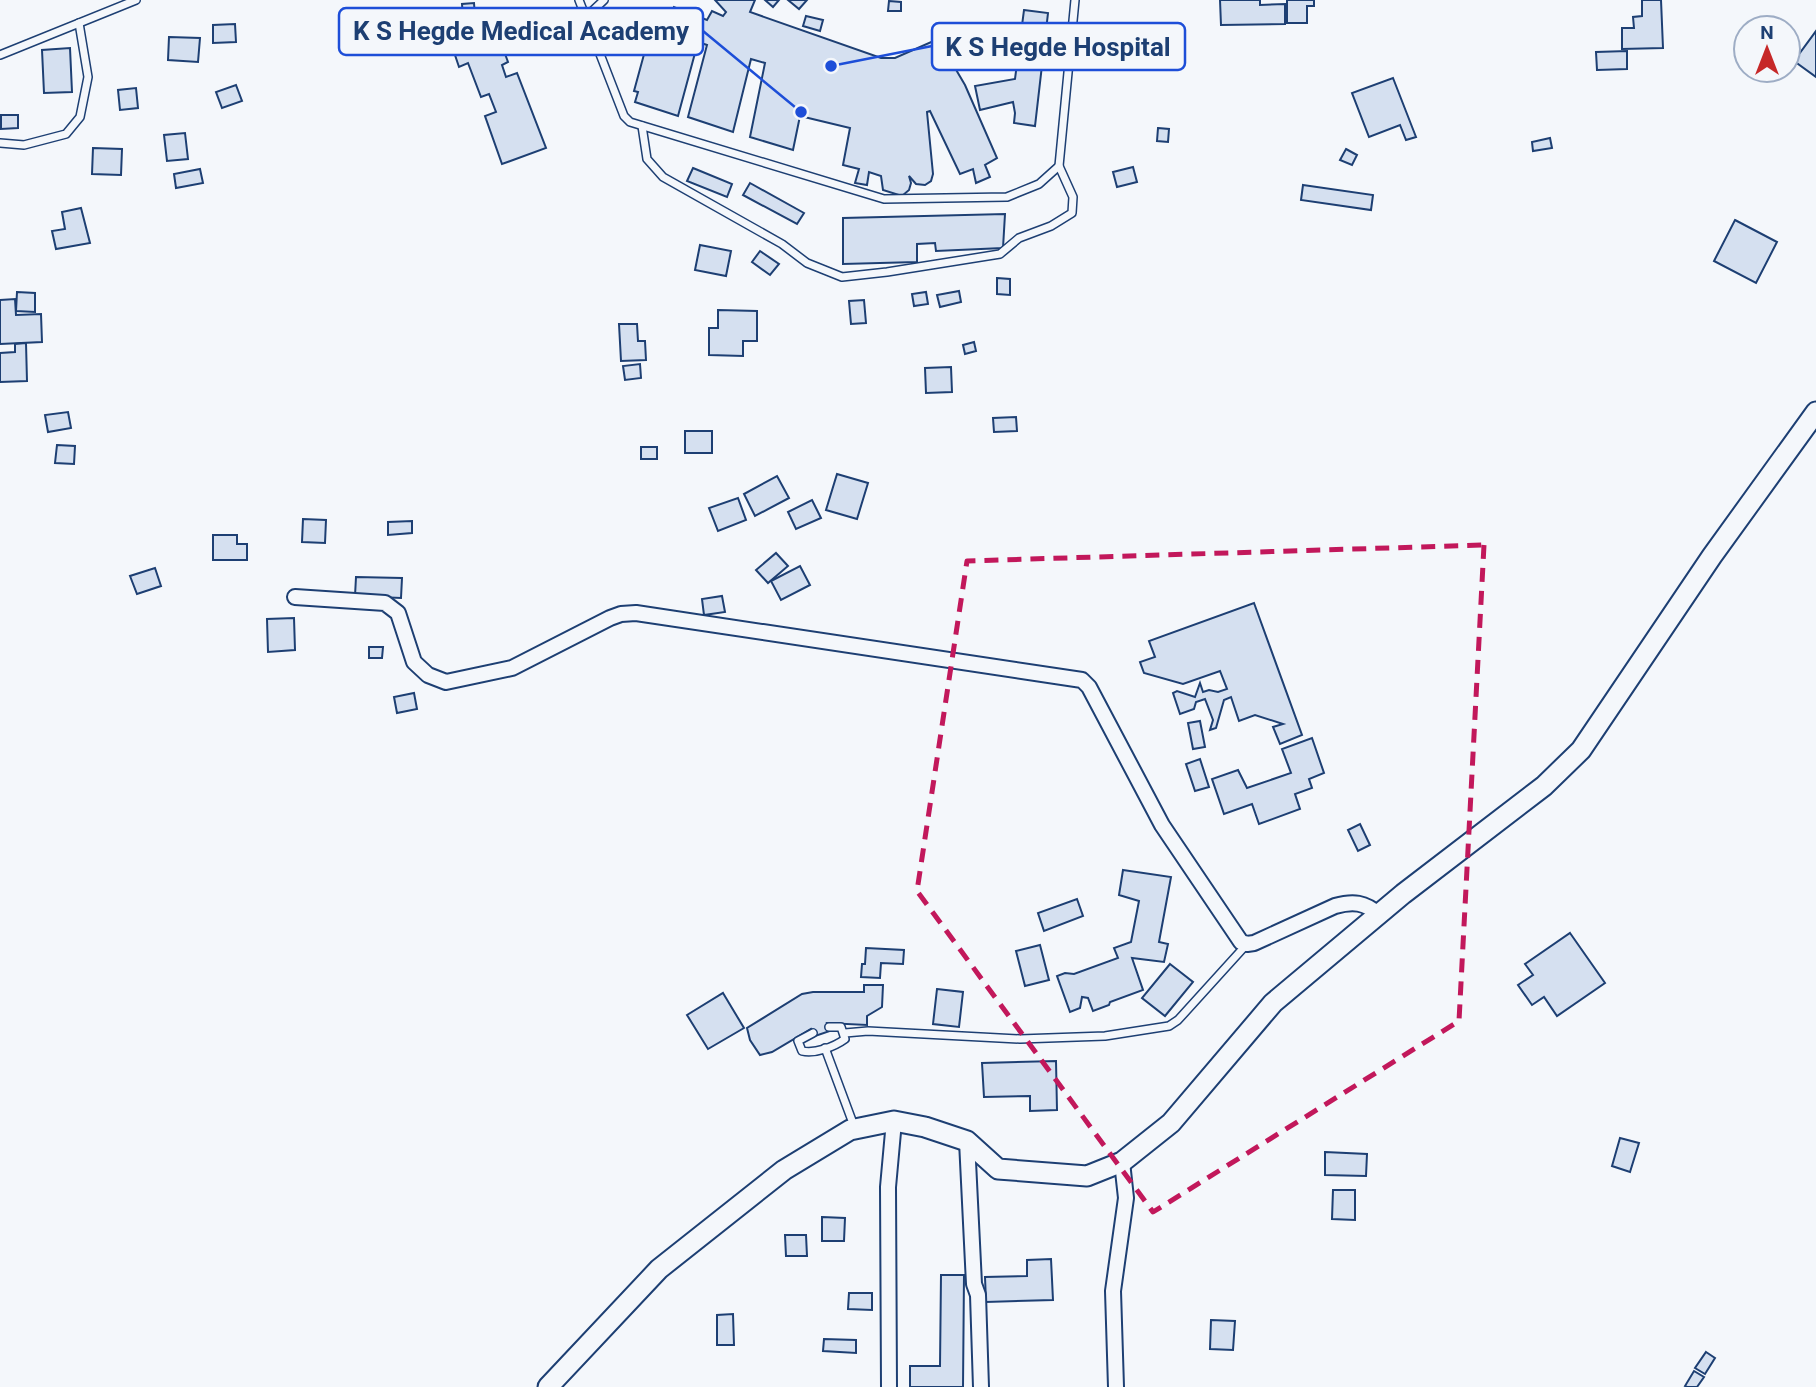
<svg xmlns="http://www.w3.org/2000/svg" width="1816" height="1387" font-family="Roboto,sans-serif">
<style>
.building{fill:#d5e0f0;stroke:#1d3f73;stroke-width:2}
.lines{fill:none;stroke-linecap:round;stroke-linejoin:round}
.lane-casing{stroke:#1d3f73;stroke-width:10}
.street-casing{stroke:#1d3f73;stroke-width:18}
.secondary-casing{stroke:#1d3f73;stroke-width:23}
.lane{stroke:#f4f7fb;stroke-width:7}
.street{stroke:#f4f7fb;stroke-width:14}
.secondary{stroke:#f4f7fb;stroke-width:19}
.marked{fill:none;stroke:#c2185b;stroke-width:5;stroke-dasharray:14 9;stroke-linejoin:round}
.leader{fill:none;stroke:#1d4ed8;stroke-width:2.5}
.callout-dot{fill:#1d4ed8;stroke:#f4f7fb;stroke-width:2.5}
.callout{fill:#f4f7fb;stroke:#1d4ed8;stroke-width:2.5}
.callout-label{font-size:26px;text-anchor:middle;font-weight:bold;fill:#1d3f73}
</style>
<rect width="100%" height="100%" fill="#f4f7fb"/>
<g class="building">
<polygon points="715,0 755,0 750,12 881,58 895,58 938,39 965,85 997,158 985,165 990,177 976,183 973,169 960,174 930,111 927,112 933,174 931,181 925,185 916,184 909,176 911,183 909,190 902,196 883,190 881,176 869,172 867,185 855,183 859,169 843,165 850,128 800,116 793,150 750,137 765,63 751,59 733,132 688,117 707,45 698,42 678,116 635,102 638,92 634,91 652,25 657,27 659,17 671,21 674,7 707,20 712,11 723,16 726,12"/>
<polygon points="765,0 779,0 773,7"/>
<polygon points="788,0 807,0 799,9"/>
<polygon points="1220,0 1260,0 1260,5 1285,4 1285,24 1221,25"/>
<polygon points="1287,0 1314,0 1314,6 1307,6 1307,23 1287,23"/>
<polygon points="1642,0 1661,0 1663,48 1622,49 1622,28 1634,28 1633,17 1642,16"/>
<polygon points="889,1 901,2 901,11 888,11"/>
<polygon points="474,3 476,30 464,31 462,4"/>
<polygon points="1024,10 1048,13 1035,126 1014,123 1015,113 1013,102 980,110 975,86 1015,79"/>
<polygon points="806,16 823,20 820,31 803,26"/>
<polygon points="235,24 236,42 213,43 213,25"/>
<polygon points="495,27 508,62 502,65 506,77 517,73 546,148 502,164 485,116 496,112 489,94 481,97 468,63 459,67 453,49 483,38 480,32"/>
<polygon points="1816,31 1816,77 1794,61"/>
<polygon points="169,37 200,38 198,62 168,60"/>
<polygon points="70,48 72,92 44,93 42,50"/>
<polygon points="1627,51 1627,69 1597,70 1596,52"/>
<polygon points="1393,78 1416,137 1406,140 1400,125 1369,137 1352,93"/>
<polygon points="236,85 242,101 222,108 216,92"/>
<polygon points="136,88 138,108 120,110 118,90"/>
<polygon points="1,115 18,115 18,128 1,129"/>
<polygon points="1158,128 1169,129 1168,142 1157,141"/>
<polygon points="185,133 188,159 167,161 164,135"/>
<polygon points="1550,138 1552,148 1533,151 1532,142"/>
<polygon points="93,148 122,149 121,175 92,174"/>
<polygon points="1346,149 1357,155 1352,165 1340,160"/>
<polygon points="1133,167 1137,182 1117,187 1113,172"/>
<polygon points="693,168 732,184 727,197 687,181"/>
<polygon points="200,169 203,183 176,188 174,174"/>
<polygon points="750,183 804,213 797,224 743,195"/>
<polygon points="1303,185 1373,195 1371,210 1301,200"/>
<polygon points="81,208 90,243 56,249 52,231 65,229 62,212"/>
<polygon points="1005,214 1003,248 936,251 935,243 917,244 917,262 843,264 843,218"/>
<polygon points="1735,220 1777,242 1756,283 1714,261"/>
<polygon points="700,245 731,251 726,276 695,270"/>
<polygon points="760,251 779,264 770,275 752,262"/>
<polygon points="997,278 1010,279 1010,295 997,294"/>
<polygon points="959,291 961,302 940,307 937,295"/>
<polygon points="17,292 35,293 35,312 16,311"/>
<polygon points="926,292 928,304 914,306 912,294"/>
<polygon points="15,299 16,315 41,314 42,342 0,344 0,300"/>
<polygon points="864,300 866,323 851,324 849,301"/>
<polygon points="718,310 757,311 757,341 743,341 743,356 709,355 709,328 718,328"/>
<polygon points="619,324 637,324 638,341 645,341 646,360 621,361"/>
<polygon points="974,342 976,351 965,354 963,345"/>
<polygon points="26,343 27,381 0,382 0,353 15,352 15,344"/>
<polygon points="640,364 641,378 625,380 623,366"/>
<polygon points="951,367 952,392 926,393 925,368"/>
<polygon points="68,412 71,428 48,432 45,415"/>
<polygon points="1016,417 1017,431 994,432 993,418"/>
<rect x="685" y="431" width="27" height="22"/>
<polygon points="57,445 75,446 74,464 55,463"/>
<rect x="641" y="447" width="16" height="12"/>
<polygon points="837,474 868,483 857,519 826,510"/>
<polygon points="777,476 789,498 755,516 744,494"/>
<polygon points="738,498 746,520 718,531 709,508"/>
<polygon points="812,500 821,518 796,529 788,512"/>
<polygon points="303,519 326,520 325,543 302,542"/>
<polygon points="412,521 412,533 388,535 388,522"/>
<polygon points="213,535 237,535 237,544 247,544 247,560 213,560"/>
<polygon points="776,553 788,566 768,583 756,570"/>
<polygon points="800,566 810,585 781,600 771,581"/>
<polygon points="155,568 161,586 137,594 130,576"/>
<polygon points="356,577 402,578 401,598 355,596"/>
<polygon points="722,596 725,612 704,615 702,599"/>
<polygon points="1254,603 1302,735 1280,744 1273,727 1283,724 1255,715 1239,721 1231,697 1224,700 1216,728 1210,730 1213,720 1205,699 1196,702 1194,709 1180,714 1173,693 1177,691 1195,697 1200,683 1203,692 1209,690 1218,692 1227,689 1220,671 1183,684 1144,673 1140,662 1155,657 1149,641"/>
<polygon points="294,618 295,650 268,652 267,619"/>
<polygon points="369,647 383,647 382,658 369,658"/>
<polygon points="414,693 417,709 397,713 394,697"/>
<polygon points="1200,721 1205,747 1193,749 1188,723"/>
<polygon points="1312,738 1324,773 1309,779 1312,788 1295,794 1300,809 1259,824 1252,804 1224,814 1212,779 1238,770 1247,788 1291,773 1282,749"/>
<polygon points="1200,759 1209,787 1195,791 1186,764"/>
<polygon points="1360,824 1370,845 1358,851 1348,830"/>
<polygon points="1123,870 1171,877 1159,942 1168,944 1164,962 1132,958 1143,990 1110,1002 1109,1005 1093,1011 1088,998 1082,997 1080,1008 1070,1012 1057,976 1065,973 1074,974 1118,958 1114,948 1131,942 1139,901 1119,895"/>
<polygon points="1077,899 1083,916 1044,931 1038,913"/>
<polygon points="1570,933 1605,983 1557,1016 1544,997 1532,1005 1518,985 1533,975 1525,964"/>
<polygon points="1040,945 1049,980 1025,986 1016,951"/>
<polygon points="866,948 904,950 903,964 881,963 880,978 861,977 862,964 865,964"/>
<polygon points="1170,964 1193,982 1165,1016 1142,998"/>
<polygon points="864,985 883,985 882,1007 867,1016 867,1025 827,1023 830,1031 815,1036 811,1029 772,1052 760,1055 750,1040 747,1028 802,994 813,992 864,992"/>
<polygon points="937,989 963,992 959,1027 933,1024"/>
<polygon points="723,993 744,1028 708,1049 687,1015"/>
<polygon points="1056,1061 1057,1110 1030,1111 1030,1096 984,1097 982,1063"/>
<polygon points="1620,1138 1639,1143 1630,1172 1612,1166"/>
<polygon points="1325,1152 1367,1154 1366,1176 1325,1175"/>
<polygon points="1333,1190 1355,1190 1355,1220 1332,1219"/>
<polygon points="822,1217 845,1218 844,1241 822,1241"/>
<polygon points="785,1235 806,1235 807,1256 786,1256"/>
<polygon points="1051,1259 1053,1300 986,1302 985,1277 1027,1276 1027,1260"/>
<polygon points="941,1275 964,1275 963,1387 910,1387 910,1366 940,1366"/>
<polygon points="849,1293 872,1293 872,1310 848,1309"/>
<polygon points="733,1314 734,1345 717,1345 717,1315"/>
<polygon points="1211,1320 1235,1321 1233,1350 1210,1349"/>
<polygon points="824,1339 856,1340 856,1353 823,1351"/>
<polygon points="1706,1352 1715,1358 1705,1374 1695,1368"/>
<polygon points="1694,1371 1704,1377 1697,1387 1687,1387 1685,1386"/>
</g>
<g class="lines">
<defs>
<g id="lane">
<polyline points="579,0 624,116 630,122 884,199 1007,197 1039,184 1059,166 1075,0"/>
<polyline points="587,16 604,0"/>
<polyline points="0,55 136,0"/>
<polyline points="642,126 647,159 663,177 782,244 807,263 842,277 887,272 1000,254 1019,238 1051,226 1072,213 1073,197 1059,166"/>
<polyline points="0,143 24,145 66,134 80,117 88,77 79,23"/>
<path d="M813,1033L798,1041L802,1051C815,1054 834,1047 845,1039L841,1027H829"/>
<polyline points="845,1033 868,1031 1020,1039 1105,1036 1169,1026 1178,1020 1247,944"/>
<polyline points="825,1048 854,1126"/>
</g>
<g id="street">
<path d="M295,597L385,603L398,613L414,662L428,675L446,682L512,668L610,618L621,614L636,613L1082,680L1089,687L1162,825L1241,942L1247,944L1254,943L1335,906C1353,901 1365,902 1379,915"/>
<polyline points="967,1141 974,1284 978,1295 981,1387"/>
<polyline points="889,1387 888,1187 894,1121"/>
<polyline points="1116,1387 1113,1291 1126,1198 1122,1162"/>
</g>
<polyline id="secondary" points="548,1387 659,1269 784,1170 850,1130 894,1121 925,1127 967,1141 998,1169 1087,1176 1122,1162 1171,1123 1273,1003 1403,894 1544,786 1581,750 1712,556 1816,412"/>
</defs>
<use href="#lane" class="lane-casing"/>
<use href="#street" class="street-casing"/>
<use href="#secondary" class="secondary-casing"/>
<use href="#lane" class="lane"/>
<use href="#street" class="street"/>
<use href="#secondary" class="secondary"/>
</g>
<path class="marked" d="M1484,545L1459,1021L1153,1212L917,891L967,561Z"/>
<path class="leader" d="M801 112L703 31M831 66L932 46"/>
<g class="callout-dot">
<circle cx="801" cy="112" r="7"/>
<circle cx="831" cy="66" r="7"/>
</g>
<g class="callout">
<rect x="339" y="8" width="364" height="47" rx="7"/>
<rect x="932" y="23" width="253" height="47" rx="7"/>
</g>
<g class="callout-label">
<text x="521" y="40">K S Hegde Medical Academy</text>
<text x="1058" y="56">K S Hegde Hospital</text>
</g>
<g transform="translate(1767 49)"><circle r="33" fill="#f4f7fb" stroke="#9eadc5" stroke-width="2"/>
<path d="M0-5L12 26L0 18L-12 26Z" fill="#c62828"/>
<text y="-10" font-size="19" font-weight="bold" text-anchor="middle" fill="#1d3f73">N</text>
</g>
</svg>
